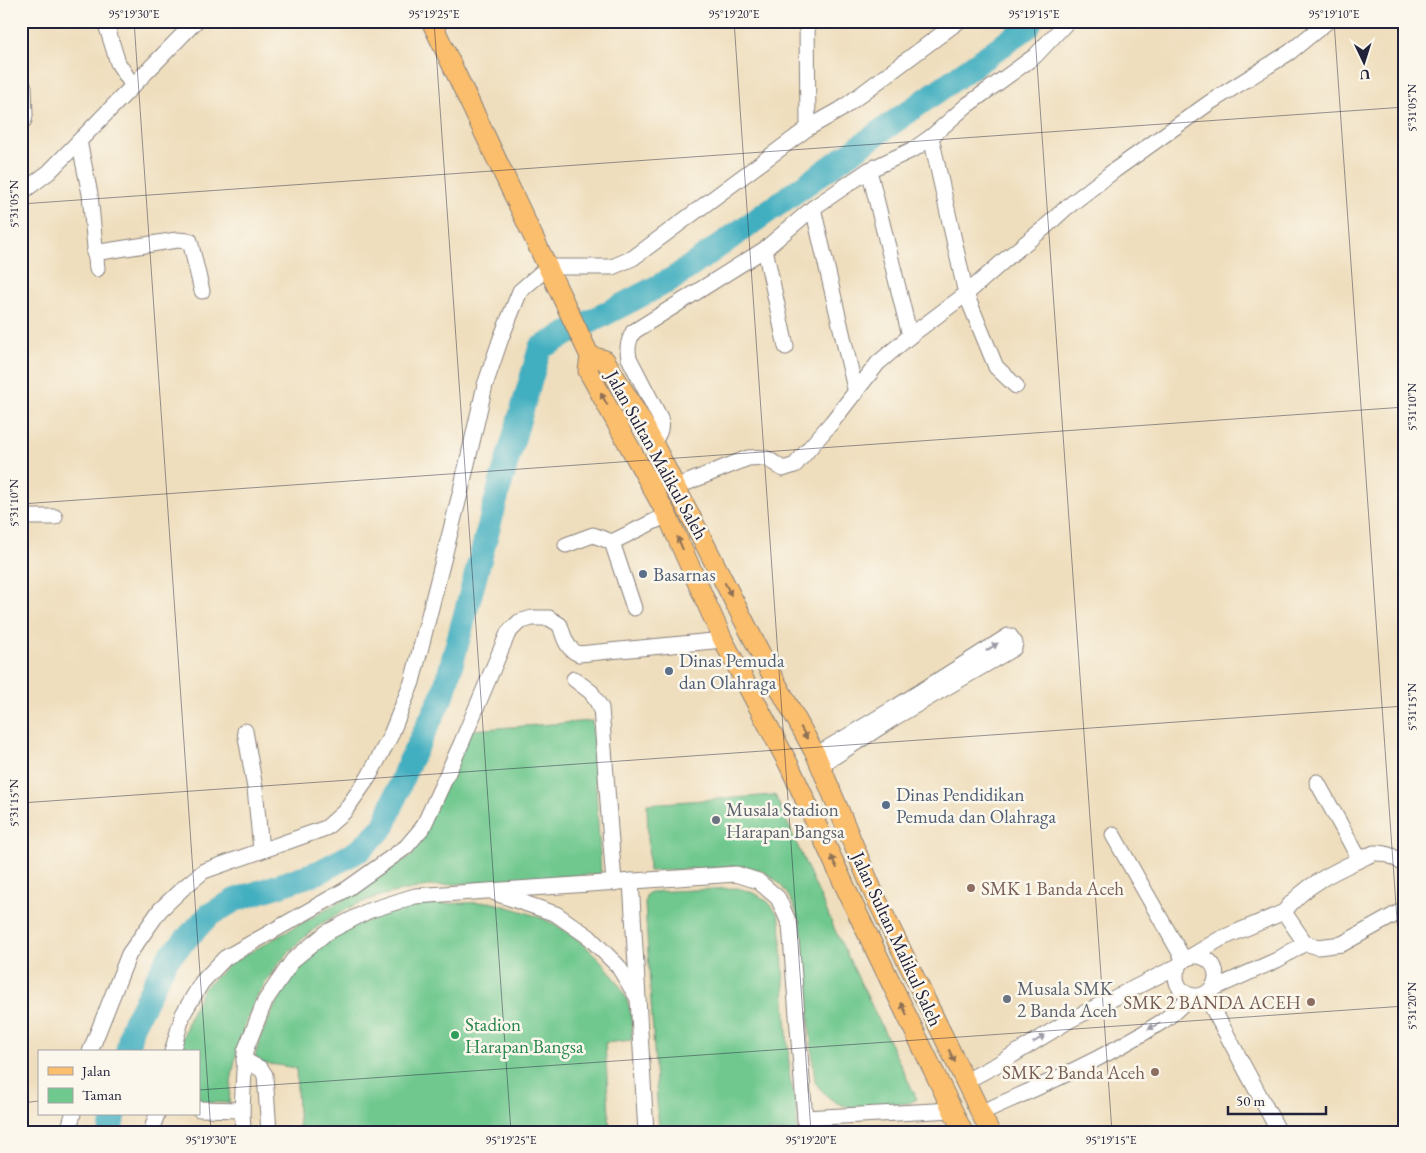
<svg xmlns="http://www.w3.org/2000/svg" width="1426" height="1153" font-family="'EB Garamond',serif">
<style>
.green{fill:#6fc88e;stroke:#487564}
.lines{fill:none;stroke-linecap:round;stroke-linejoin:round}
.river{stroke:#42afc0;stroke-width:24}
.minor-casing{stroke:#88807c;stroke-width:17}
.major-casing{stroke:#88807c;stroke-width:21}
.minor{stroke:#fff;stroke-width:15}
.major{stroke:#fabe6d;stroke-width:19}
.oneway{fill:#8e7054}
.oneway2{fill:#9c9ca7}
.ticks{fill:none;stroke:#22223b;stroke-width:1;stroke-opacity:0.45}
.service-dot{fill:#5c6f8a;stroke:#fbf7ec;stroke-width:2}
.worship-dot{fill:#6b7280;stroke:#fbf7ec;stroke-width:2}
.education-dot{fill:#8d6e63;stroke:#fbf7ec;stroke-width:2}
.leisure-dot{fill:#2e9e5b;stroke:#fbf7ec;stroke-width:2}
.labels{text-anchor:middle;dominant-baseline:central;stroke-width:5;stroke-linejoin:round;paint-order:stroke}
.street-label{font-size:19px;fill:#22223b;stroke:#fbf7ec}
.service-label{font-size:19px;fill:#4e5e75;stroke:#fbf7ec;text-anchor:start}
.worship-label{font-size:19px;fill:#5b616d;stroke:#fbf7ec;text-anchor:start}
.education-label{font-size:19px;fill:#785e54;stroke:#fbf7ec;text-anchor:end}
.leisure-label{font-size:19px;fill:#27864d;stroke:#fbf7ec;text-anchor:start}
.neatline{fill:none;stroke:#22223b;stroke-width:2}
.ticks-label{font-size:12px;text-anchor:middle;fill:#22223b}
</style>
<rect width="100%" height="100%" fill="#fbf7ec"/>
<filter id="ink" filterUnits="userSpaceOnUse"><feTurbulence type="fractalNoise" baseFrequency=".02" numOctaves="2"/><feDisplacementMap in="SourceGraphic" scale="10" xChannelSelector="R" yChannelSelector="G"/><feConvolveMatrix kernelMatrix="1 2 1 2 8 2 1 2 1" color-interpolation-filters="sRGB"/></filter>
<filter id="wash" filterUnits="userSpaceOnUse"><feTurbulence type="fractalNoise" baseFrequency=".0096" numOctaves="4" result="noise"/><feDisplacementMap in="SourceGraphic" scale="20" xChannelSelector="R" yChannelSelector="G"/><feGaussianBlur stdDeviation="1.12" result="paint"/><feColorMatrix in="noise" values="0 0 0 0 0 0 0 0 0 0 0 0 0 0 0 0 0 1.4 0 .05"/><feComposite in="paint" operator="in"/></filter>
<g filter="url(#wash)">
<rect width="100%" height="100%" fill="#efdebd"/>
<g class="green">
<path d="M592,721L601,874L429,886C404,890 378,895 355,905C272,944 236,1015 229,1103L199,1102V1052H178L191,1013L204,988L231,963L347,898L412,855L447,784L471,730Z"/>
<path d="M775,795L835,930L917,1099L909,1103C893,1104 860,1109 846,1106C832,1103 823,1093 815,1082L799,920C793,899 779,876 757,869C742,864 726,867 711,868C690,869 669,870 649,871L647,804Z"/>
<path d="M737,888C757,893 772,900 780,920L790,1080L796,1101L797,1132H659L645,904L646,895L650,892Z"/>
<path d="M489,902C504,906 521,910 536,916C573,929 617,969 629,1006C633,1016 631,1030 632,1040L605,1043L610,1132H299L296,1068L258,1062L255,1056L262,1033L275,1006L291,976L309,955L344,932L370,919L419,905Z"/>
</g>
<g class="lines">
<g class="river">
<polyline points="127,1052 132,1027 167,959 209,915 235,900 319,872 360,850 384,826 406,769 444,692 501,482 540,348 674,278 1028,27 1031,21"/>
<polyline points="110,1132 114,1114"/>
</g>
</g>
</g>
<g filter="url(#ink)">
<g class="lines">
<defs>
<g id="minor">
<polyline points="105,21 118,63 133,86"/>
<polyline points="807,21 808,128"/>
<polyline points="21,85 24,87 25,115 24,120 21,121"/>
<polyline points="931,137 966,294 996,367 1016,386"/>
<polyline points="79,141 90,194 97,269"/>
<polyline points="869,170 910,336"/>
<polyline points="21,193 49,172 196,21"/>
<polyline points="813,208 856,393"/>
<polyline points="765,249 786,347"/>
<polyline points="94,253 177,240 190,241 202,291"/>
<path d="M653,443C659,434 662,429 660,418L629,358C627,348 628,342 633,332L765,249L813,208L869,170L914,149L931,137L966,106L1035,56L1068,21"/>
<path d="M676,487L748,458C769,456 767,459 783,469L795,465L832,422L878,363L910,336L966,294L1007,258L1043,229L1066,208L1115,170L1209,103L1290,52L1328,21"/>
<polyline points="21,517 55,517"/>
<polyline points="612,542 634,608"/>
<polyline points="566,545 593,535 612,542 667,515"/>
<polyline points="574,679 591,692 601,708 614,883"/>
<polyline points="245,731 255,788 261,850"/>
<polyline points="816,755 896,707 1008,636 1010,636 1015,643 1014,648 894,718 820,766"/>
<polyline points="1317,782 1360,860"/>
<polyline points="1113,835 1184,960"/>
<polyline points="631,881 646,1132"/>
<polyline points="495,893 556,914 589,937 618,966 637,997"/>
<path d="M1284,912C1305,883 1342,868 1374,853C1387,852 1394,857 1405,865"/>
<polyline points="1305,943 1318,947 1342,944 1405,909"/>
<circle cx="1196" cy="976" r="20"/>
<polyline points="1190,957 1220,939 1284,912 1305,943 1277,960 1210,990"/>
<polyline points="1205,994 1279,1132"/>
<polyline points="90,1052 129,954 160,910 182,889 204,871 326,828 344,812 368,778 390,737 412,682 461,490 485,385 501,338 520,291 548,267 612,267 633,258 808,128 840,110 959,21"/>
<path d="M172,1052L183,1014L202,982L225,958L347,889L406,847L423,827L461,744L508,633L519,622L532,618H549L560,625C564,637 566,649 579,654L723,640"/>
<polyline points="244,1060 261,1069 265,1075 269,1132"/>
<polyline points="964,1082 998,1064 1070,1020 1180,965"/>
<polyline points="199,1109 242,1110"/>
<path d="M980,1113C1042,1086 1105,1058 1163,1021C1173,1014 1182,1004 1192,996"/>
<polyline points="805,1118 953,1110"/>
<polyline points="68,1132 73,1114"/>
<polyline points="151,1132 157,1114"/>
<polyline points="243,1132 242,1110 245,1051 265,1001 293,960 326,933 368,911 415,896 736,874 758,881 778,898 790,925 806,1132"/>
</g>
<g id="major">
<polyline points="431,21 586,348 590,356 588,371 667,515 723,640 790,767 854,906 963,1132"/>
<polyline points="590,356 605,360 644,425 767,666 816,755 874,894 990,1132"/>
</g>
</defs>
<use href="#minor" class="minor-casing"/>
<use href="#major" class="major-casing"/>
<use href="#minor" class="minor"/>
<use href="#major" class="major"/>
</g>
<defs><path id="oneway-solid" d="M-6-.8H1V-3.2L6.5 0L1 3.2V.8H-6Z" transform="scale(1.25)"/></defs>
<g class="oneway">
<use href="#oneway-solid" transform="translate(604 399) rotate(-119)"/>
<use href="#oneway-solid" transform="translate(680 543) rotate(-114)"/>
<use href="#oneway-solid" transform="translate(728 589) rotate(63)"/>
<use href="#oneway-solid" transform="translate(804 733) rotate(61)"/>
<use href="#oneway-solid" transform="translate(834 862) rotate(-115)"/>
<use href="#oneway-solid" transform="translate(904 1009) rotate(-116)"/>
<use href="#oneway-solid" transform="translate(952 1056) rotate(64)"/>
</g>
<g class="oneway2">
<use href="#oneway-solid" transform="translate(992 647) rotate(-33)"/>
<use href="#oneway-solid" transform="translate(1154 1026) rotate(151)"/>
<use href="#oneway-solid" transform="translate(1039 1039) rotate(-31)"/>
</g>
</g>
<path class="ticks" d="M134,21L211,1132M434,21L511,1132M734,21L811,1132M1034,21L1112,1132M1334,21L1405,1034M21,204L1405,107M21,504L1405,407M21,803L1405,706M199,1090L1405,1006M21,1103L39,1101"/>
<g class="service-dot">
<circle cx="643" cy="574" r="5"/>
<circle cx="669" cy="671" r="5"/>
<circle cx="886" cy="805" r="5"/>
</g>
<g class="worship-dot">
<circle cx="716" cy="820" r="5"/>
<circle cx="1007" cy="999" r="5"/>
</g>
<g class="education-dot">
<circle cx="971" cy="888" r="5"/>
<circle cx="1311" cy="1002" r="5"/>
<circle cx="1155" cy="1072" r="5"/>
</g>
<circle class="leisure-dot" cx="455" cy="1035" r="5"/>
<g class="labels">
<g class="street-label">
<text transform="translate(657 455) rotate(61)">Jalan Sultan Malikul Saleh</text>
<text transform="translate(897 939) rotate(65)">Jalan Sultan Malikul Saleh</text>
</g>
<g class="service-label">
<text x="653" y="574">Basarnas</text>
<text x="679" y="660">Dinas Pemuda<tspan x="679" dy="22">dan Olahraga</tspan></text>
<text x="896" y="794">Dinas Pendidikan<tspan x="896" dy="22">Pemuda dan Olahraga</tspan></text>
</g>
<g class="worship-label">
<text x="726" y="809">Musala Stadion<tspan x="726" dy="22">Harapan Bangsa</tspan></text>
<text x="1017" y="988">Musala SMK<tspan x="1017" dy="22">2 Banda Aceh</tspan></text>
</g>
<g class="education-label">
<text x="981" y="888" text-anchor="start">SMK 1 Banda Aceh</text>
<text x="1301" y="1002">SMK 2 BANDA ACEH</text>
<text x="1145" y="1072">SMK 2 Banda Aceh</text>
</g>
<g class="leisure-label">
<text x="465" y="1024">Stadion<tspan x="465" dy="22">Harapan Bangsa</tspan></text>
</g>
</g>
<rect width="1426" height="1153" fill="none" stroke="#fbf7ec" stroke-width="55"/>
<rect x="38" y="1050" width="162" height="65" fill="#fbf7ec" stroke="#a4a2a5"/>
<rect x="48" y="1067" width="25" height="8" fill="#fabe6d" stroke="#a4a2a5"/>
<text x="82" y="1076" font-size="15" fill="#22223b">Jalan</text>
<rect x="48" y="1088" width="25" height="15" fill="#6fc88e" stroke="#a4a2a5"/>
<text x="82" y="1100" font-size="15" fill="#22223b">Taman</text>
<g transform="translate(1364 62) rotate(176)" stroke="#fbf7ec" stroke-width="4" paint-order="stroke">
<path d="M0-4L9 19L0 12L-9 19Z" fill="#22223b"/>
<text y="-8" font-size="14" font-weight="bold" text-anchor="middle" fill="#22223b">U</text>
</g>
<path d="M1228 1106v8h98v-8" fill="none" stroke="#22223b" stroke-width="2.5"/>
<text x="1236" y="1106" font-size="15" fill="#22223b" stroke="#fbf7ec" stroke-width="4" paint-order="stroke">50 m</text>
<rect x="28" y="28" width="1370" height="1098" class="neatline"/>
<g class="ticks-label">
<text x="134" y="18">95°19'30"E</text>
<text x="434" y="18">95°19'25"E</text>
<text x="734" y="18">95°19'20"E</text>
<text x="1034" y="18">95°19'15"E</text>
<text x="1334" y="18">95°19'10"E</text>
<text transform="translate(1412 108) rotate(-90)" y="4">5°31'05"N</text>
<text transform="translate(14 204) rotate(-90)" y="4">5°31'05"N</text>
<text transform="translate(1412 407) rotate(-90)" y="4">5°31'10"N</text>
<text transform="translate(14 503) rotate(-90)" y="4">5°31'10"N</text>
<text transform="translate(1412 707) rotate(-90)" y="4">5°31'15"N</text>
<text transform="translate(14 803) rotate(-90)" y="4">5°31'15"N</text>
<text transform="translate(1412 1006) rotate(-90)" y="4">5°31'20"N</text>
<text x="211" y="1144">95°19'30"E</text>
<text x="511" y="1144">95°19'25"E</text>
<text x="811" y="1144">95°19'20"E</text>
<text x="1111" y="1144">95°19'15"E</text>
</g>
</svg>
